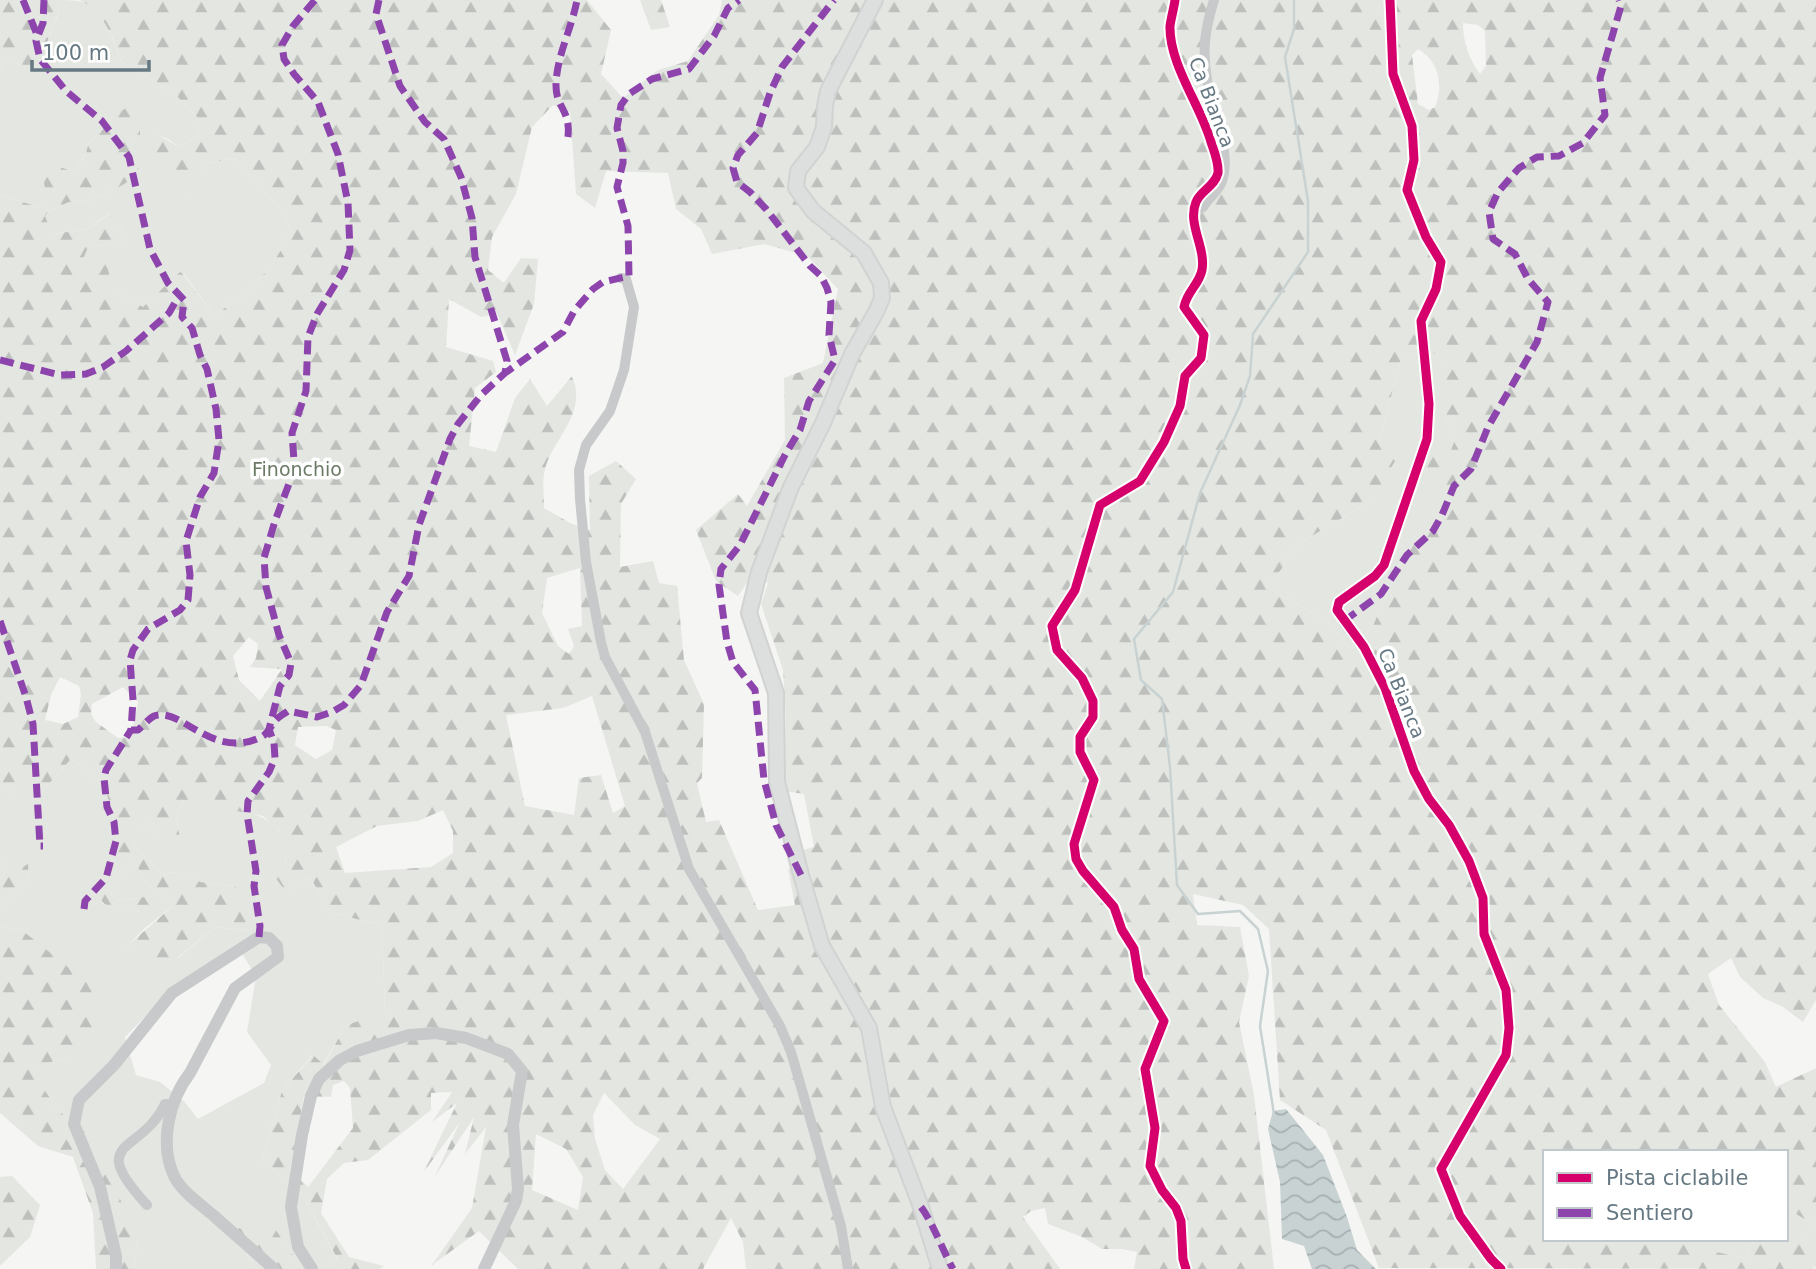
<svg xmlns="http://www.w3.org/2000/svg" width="1816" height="1269" font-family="'DejaVu Sans',sans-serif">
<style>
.grass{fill:#e4e7e1;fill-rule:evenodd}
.forest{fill:url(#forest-firs);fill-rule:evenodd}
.water{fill:url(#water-waves)}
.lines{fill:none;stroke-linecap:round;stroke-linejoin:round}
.stream{stroke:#c8d2d3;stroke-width:2.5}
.secondary-casing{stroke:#d1d3d3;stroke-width:18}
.minor{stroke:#c7c9ca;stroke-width:10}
.tertiary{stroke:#c7c9ca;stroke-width:12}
.secondary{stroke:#dddede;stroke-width:14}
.quiet{stroke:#8e44ad;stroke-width:7;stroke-dasharray:14 7;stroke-linecap:butt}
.cycleway-casing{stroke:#fff;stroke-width:13}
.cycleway{stroke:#d6006c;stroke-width:9}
.labels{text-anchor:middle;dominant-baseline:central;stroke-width:7;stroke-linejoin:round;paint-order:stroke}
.street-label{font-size:19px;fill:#667983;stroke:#fff}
.park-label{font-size:19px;fill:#6b7a64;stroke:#fff}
</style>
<defs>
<pattern id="forest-firs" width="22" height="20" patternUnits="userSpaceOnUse" patternTransform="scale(1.75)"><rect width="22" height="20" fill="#e4e7e1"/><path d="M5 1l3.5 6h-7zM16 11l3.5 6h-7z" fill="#bdc0bc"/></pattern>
<pattern id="water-waves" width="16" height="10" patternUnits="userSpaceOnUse" patternTransform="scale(1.75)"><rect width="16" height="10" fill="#c8d2d3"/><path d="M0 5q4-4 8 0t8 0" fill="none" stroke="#a6afb1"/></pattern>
</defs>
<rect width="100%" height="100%" fill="#f5f5f4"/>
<g class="grass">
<path d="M57,0C68,0 80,0 90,4C103,12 117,47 121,62L175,94L197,117L199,135L179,147L168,139L155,134L185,198L209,163L235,158L282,211L292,232L271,266L248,291L214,316L184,274L180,273L143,307L112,289L82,263L87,247L124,242L119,222L109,213L88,229L51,234L44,216L49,211L69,202L89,201L114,190L135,153L113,116L100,133L89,142L85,156L72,173L48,202L39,207L0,195V70L5,59L20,65H36L42,71L46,46L59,11Z"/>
<polygon points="1430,350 1443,362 1443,408 1455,439 1449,457 1447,487 1436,522 1404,554 1372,628 1349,648 1328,622 1267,587 1283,567 1292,548 1372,500 1379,443 1401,358"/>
<path d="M71,759L104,783C117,834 126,845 98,894L103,904L115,909L141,912L144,897L121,901L111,895C114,880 123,870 136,863L144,881L174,905L145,928L126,947L178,958L215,927L247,931L236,887L201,882L172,872L161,874L134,845L132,831L145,823L158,837H180L176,815L184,800C207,804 271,810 280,833C287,851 286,873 287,893L310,877L331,913L382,925L385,1012L345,1026L323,1065L312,1055L282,1091L262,1161L301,1192L338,1261L321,1269H303L275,1230L246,1254L257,1269H134L137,1244L85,1132L60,1112L27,1067L69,1058L44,950L23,931L0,926V910L29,876L28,865L6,877L0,860V787L13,793L19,784L39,795ZM238,947L256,976L247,1032L271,1065L264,1083L198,1119L184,1101L160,1082L136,1075L125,1037L171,990Z"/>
<polygon points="1786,1208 1816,1226 1816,1269 1810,1261 1806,1243 1797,1230 1786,1228"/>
<polygon points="1711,1239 1755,1239 1745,1258 1715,1252"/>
</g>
<g class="forest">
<polygon points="0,0 57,0 59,10 46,46 42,71 36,65 20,65 5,59 0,70"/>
<path d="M79,0H587L611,30L601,74L623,98L658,70L688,61L719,15L722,0H1816V1000L1803,1022L1783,1007L1763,998L1740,977L1731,958L1708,974L1719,1005L1765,1062L1776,1087L1816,1068V1226L1786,1208V1152H1545V1239H1711L1716,1252L1745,1258L1755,1239H1786V1228L1797,1229L1806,1243L1814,1269L1379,1268L1326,1130L1280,1100L1269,929L1243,905L1193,894L1197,925L1240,927L1249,976L1239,1022L1254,1095L1274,1269H1134L1137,1252L1122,1249H1102L1082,1237L1048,1224L1045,1208L1031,1211L1023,1217L1060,1269H746L743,1242L731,1218L703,1269H518L479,1231L432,1265L472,1208L486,1127L465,1154L474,1117L434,1178L460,1122L423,1173L457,1103L432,1122L452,1092L431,1093V1110L368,1160L344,1163L327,1179L321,1213L349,1257L384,1266L380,1269H321L338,1260L301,1192L262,1161L282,1091L313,1055L324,1065L345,1026L385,1011L382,925L331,913L310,877L287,893L274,876L286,860L279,830L263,816L231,810L198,807L184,800L176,815L180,838L175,846L158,837L145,823L133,831L134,845L161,874L172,872L201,882L236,887L251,920L248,931L215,927L155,976L126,947L174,905L144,881L136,863C123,870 114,880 111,895L121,901L144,897L149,905L141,912C125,910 104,912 98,894C126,845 117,835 104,783L71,759L39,795L19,785L13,793L0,787V195L39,207L47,202L43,176L53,164L73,172L85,156L89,142L100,133L113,116L126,108L140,125V136L127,139L135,153L139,168L129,181L114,190L89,201L69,202L49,211L45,216L52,234L88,229L110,213L119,222L124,242L88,247L82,262L107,264L112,289L143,307L180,272L183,274L214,316L248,291L271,266L292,232L282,211L235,158L209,163L186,198L157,166L155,133L179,147L199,135L197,117L175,94L121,62C115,39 102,9 79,0ZM1463,23L1478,25L1485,31L1486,66L1480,74C1469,59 1463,42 1463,23ZM1418,49C1439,61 1444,86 1435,107L1429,110L1418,104L1412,55ZM553,105L570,112L576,194L595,208L606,171L668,173L676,209L701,229L712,254L764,244L807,256L838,289L823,363L784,378L785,440L747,506L738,494L696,530L716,581L738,596L751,577L768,583L761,604L783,670L786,715L784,791L804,794L814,847L802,850L806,868L788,869L795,905L758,910L719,820L706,822L697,783L702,778L704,704L684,660L677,586L659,583L653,561L620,567L621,504L636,479L616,461L589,476L590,530L570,523L544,508C544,496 542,480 545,469C554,436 588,414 572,376L547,406L530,379L515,398L496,452L469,446L475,388L496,372L493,361L446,347L449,299L481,317L497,314L515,355L534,304L538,259L521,258L504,283L488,270L492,237L516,194L532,127ZM1430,350L1443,362V408L1455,439L1449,456L1433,453L1426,466L1447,487L1436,522L1404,554L1372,628L1349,648L1328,622L1267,587L1283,567L1292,548L1372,500L1395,461L1379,443L1401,358ZM580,568L582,626L568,629L574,646L569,654L558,646L542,613L547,578ZM249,637L258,644L256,658L250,667L282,669L260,701L239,680L233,656ZM60,677L79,686L81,694L78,717L63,724L45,720L51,695ZM123,687L138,702L131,737L118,738L96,722L91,714L92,704ZM592,696L625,806L613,813L601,775L579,778L574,815L525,806L506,715L563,708ZM326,726L336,730L332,750L316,759L295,745L298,727ZM443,810L453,831V853L431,867L345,873L336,847L377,826L418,821ZM344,1081L350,1088L353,1128L308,1187L290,1170L304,1096L331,1097L333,1085ZM604,1093L635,1125L660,1139L623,1189L605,1170L595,1139L593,1115ZM536,1134L566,1149L583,1177L578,1210L532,1190Z"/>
<polygon points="640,0 661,0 670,27 651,30"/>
<polygon points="0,860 6,876 28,864 29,876 0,910"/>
<polygon points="0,926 23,931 93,987 97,1020 94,1039 69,1058 28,1067 60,1112 85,1132 104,1156 137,1244 134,1269 96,1269 93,1213 73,1157 38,1146 0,1113"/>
<polygon points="12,1176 40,1205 30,1237 0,1266 0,1177"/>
<polygon points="234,1225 252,1235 275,1229 303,1269 257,1269 246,1254"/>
</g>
<polygon class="water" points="1286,1109 1323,1155 1347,1217 1357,1250 1376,1269 1312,1269 1304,1246 1282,1239 1280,1182 1268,1129 1273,1111"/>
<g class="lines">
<polyline class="stream" points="1274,1114 1260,1026 1268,971 1258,929 1240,911 1198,914 1177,885 1170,767 1162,699 1141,680 1134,639 1173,592 1200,493 1240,405 1250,376 1253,334 1308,252 1308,201 1285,57 1294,29 1294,0"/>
<defs>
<polyline id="secondary" points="875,0 828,91 825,106 824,127 817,147 798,171 796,188 813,211 864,253 881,283 882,298 876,312 852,354 823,423 791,487 759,572 749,613 776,693 777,782 801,875 822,946 869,1028 883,1107 921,1207 940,1269"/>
</defs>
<use href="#secondary" class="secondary-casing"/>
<g class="minor">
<path d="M1175,0C1174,8 1171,18 1170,26C1169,64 1201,106 1211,142C1214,151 1219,163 1218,173C1215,186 1200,191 1196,202C1187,224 1206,247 1202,270C1199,285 1187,291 1184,307L1204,335L1201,358L1185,376L1180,406L1164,442L1140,481L1100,505L1075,590L1052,626L1057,650L1082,678L1093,701V717L1080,737V752L1094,780L1074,844L1076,859L1083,871L1114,907L1122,930L1134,949L1139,979L1164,1021L1145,1069L1155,1128L1150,1166L1162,1190L1176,1208L1181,1221L1183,1259L1186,1269"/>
<path d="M1195,210L1203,207C1208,198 1219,191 1222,181C1232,151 1212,110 1207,80C1202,49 1205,29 1214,0"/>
<polyline points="621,278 626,279 634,307 624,370 610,411 586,445 579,470 580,499 586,562 601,642 605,657 645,732 689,869 780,1026 791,1052 841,1226 848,1269"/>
<polyline points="1344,621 1337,610 1339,602 1375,576 1384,565 1427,439 1429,404 1421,321 1436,289 1441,262 1426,237 1407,190 1414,160 1412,126 1393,74 1390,0"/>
<path d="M147,1205C85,1138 141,1155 165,1104H173"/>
</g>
<g class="tertiary">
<polyline points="1344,621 1364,647 1385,688 1414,771 1429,799 1449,825 1469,861 1483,898 1484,934 1506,990 1509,1028 1506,1055 1441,1169 1460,1216 1491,1259 1501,1269"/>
<path d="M116,1269V1256L100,1187L74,1124L79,1100L114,1065L172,993L259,937L269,938L277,946L278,957L235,988L190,1073C169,1100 159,1144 174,1176C181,1191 200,1204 213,1215C233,1233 254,1251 274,1269"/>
<polyline points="312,1269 298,1247 291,1207 302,1135 311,1096 319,1079 340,1060 357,1051 409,1035 436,1033 466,1038 508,1054 522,1071 513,1125 518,1189 516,1201 484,1269"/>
</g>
<use href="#secondary" class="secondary"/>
<g class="quiet">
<polyline points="23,0 38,37"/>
<path d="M44,0L43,23L36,41L40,59L66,91L102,121L129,157L150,249L168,283L184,300L182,317L192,328L200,355L207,369L216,409L219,440L214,473L200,497L186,541L190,575L188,600L180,610L148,629L133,650L130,660L133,700L131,730H138C143,726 148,719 154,716C181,706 212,761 261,737C268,734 270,727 275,721C278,717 284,714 288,711L317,717L332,712L344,705L361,685L387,612L409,576L419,525L450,439L458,424L481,395L505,373"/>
<polyline points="379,0 376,14 400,86 425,122 444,139 461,177 472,218 475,257 507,361 505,373 563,332 574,311 593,289 603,282 629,276 628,226 617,187 623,163 623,151 617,128 621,105 629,94 652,79 689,69 714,36 728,8 739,0"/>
<path d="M568,137C571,110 556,108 556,86C556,57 572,28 577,0"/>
<polyline points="0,360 60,375 86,374 103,367 126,351 169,313 180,294"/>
<polyline points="0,621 26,697 33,724 40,846 43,846"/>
<polyline points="1344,621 1381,594 1407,555 1433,531 1442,515 1454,486 1471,469 1488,427 1537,342 1548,302 1528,279 1515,254 1493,239 1489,212 1498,192 1519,168 1537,157 1559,156 1583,143 1605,115 1600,78 1621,6 1619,0"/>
<polyline points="801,875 776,825 764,780 755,690 733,662 727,642 719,585 721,569 740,545 786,453 800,430 809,401 835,360 829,335 831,302 827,288 821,276 810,266 766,209 750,192 737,182 733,168 738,155 757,133 770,93 782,67 834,0"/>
<polyline points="84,909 85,901 106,878 116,841 114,822 107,807 104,778 106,770 131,730"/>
<polyline points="259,937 260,926 254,886 256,871 247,814 248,801 269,772 275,758 274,743 269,729 280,686 289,675 291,663 279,635 266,587 264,558 275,521 290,481 294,461 292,433 306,391 308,337 317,314 344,270 350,250 348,203 338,154 318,102 294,74 284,59 282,45 293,26 315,0"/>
<path d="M921,1207C932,1221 943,1251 953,1269"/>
</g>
<defs>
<g id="cycleway">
<path d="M1175,0C1174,8 1171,18 1170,26C1169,64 1201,106 1211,142C1214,151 1219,163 1218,173C1215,186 1200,191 1196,202C1187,224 1206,247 1202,270C1199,285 1187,291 1184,307L1204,335L1201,358L1185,376L1180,406L1164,442L1140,481L1100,505L1075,590L1052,626L1057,650L1082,678L1093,701V717L1080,737V752L1094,780L1074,844L1076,859L1083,871L1114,907L1122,930L1134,949L1139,979L1164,1021L1145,1069L1155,1128L1150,1166L1162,1190L1176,1208L1181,1221L1183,1259L1186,1269"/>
<polyline points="1390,0 1393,74 1412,126 1414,160 1407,190 1426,237 1441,262 1436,289 1421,321 1429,404 1427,439 1384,565 1375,576 1339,602 1337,610 1364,647 1385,688 1414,771 1429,799 1449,825 1469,861 1483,898 1484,934 1506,990 1509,1028 1506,1055 1441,1169 1460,1216 1491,1259 1501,1269"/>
</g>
</defs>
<use href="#cycleway" class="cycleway-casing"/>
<use href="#cycleway" class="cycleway"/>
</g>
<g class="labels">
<g class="street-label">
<text transform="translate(1212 102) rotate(69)">Ca Bianca</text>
<text transform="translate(1402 693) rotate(68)">Ca Bianca</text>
</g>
<g class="park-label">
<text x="297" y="469">Finonchio</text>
</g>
</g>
<rect x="1543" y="1150" width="245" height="91" fill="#ffffff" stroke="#c2c9cd" stroke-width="2"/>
<rect x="1557" y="1173" width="35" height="10" fill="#d6006c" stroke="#c2c9cd" stroke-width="2"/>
<text x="1606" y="1185" font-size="21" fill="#667983">Pista ciclabile</text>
<rect x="1557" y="1208" width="35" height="10" fill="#8e44ad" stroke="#c2c9cd" stroke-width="2"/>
<text x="1606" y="1220" font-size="21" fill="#667983">Sentiero</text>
<path d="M32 60v10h117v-10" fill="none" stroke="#667983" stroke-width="3.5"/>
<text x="42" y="60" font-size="21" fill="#667983" stroke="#ffffff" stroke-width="5" paint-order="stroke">100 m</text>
</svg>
